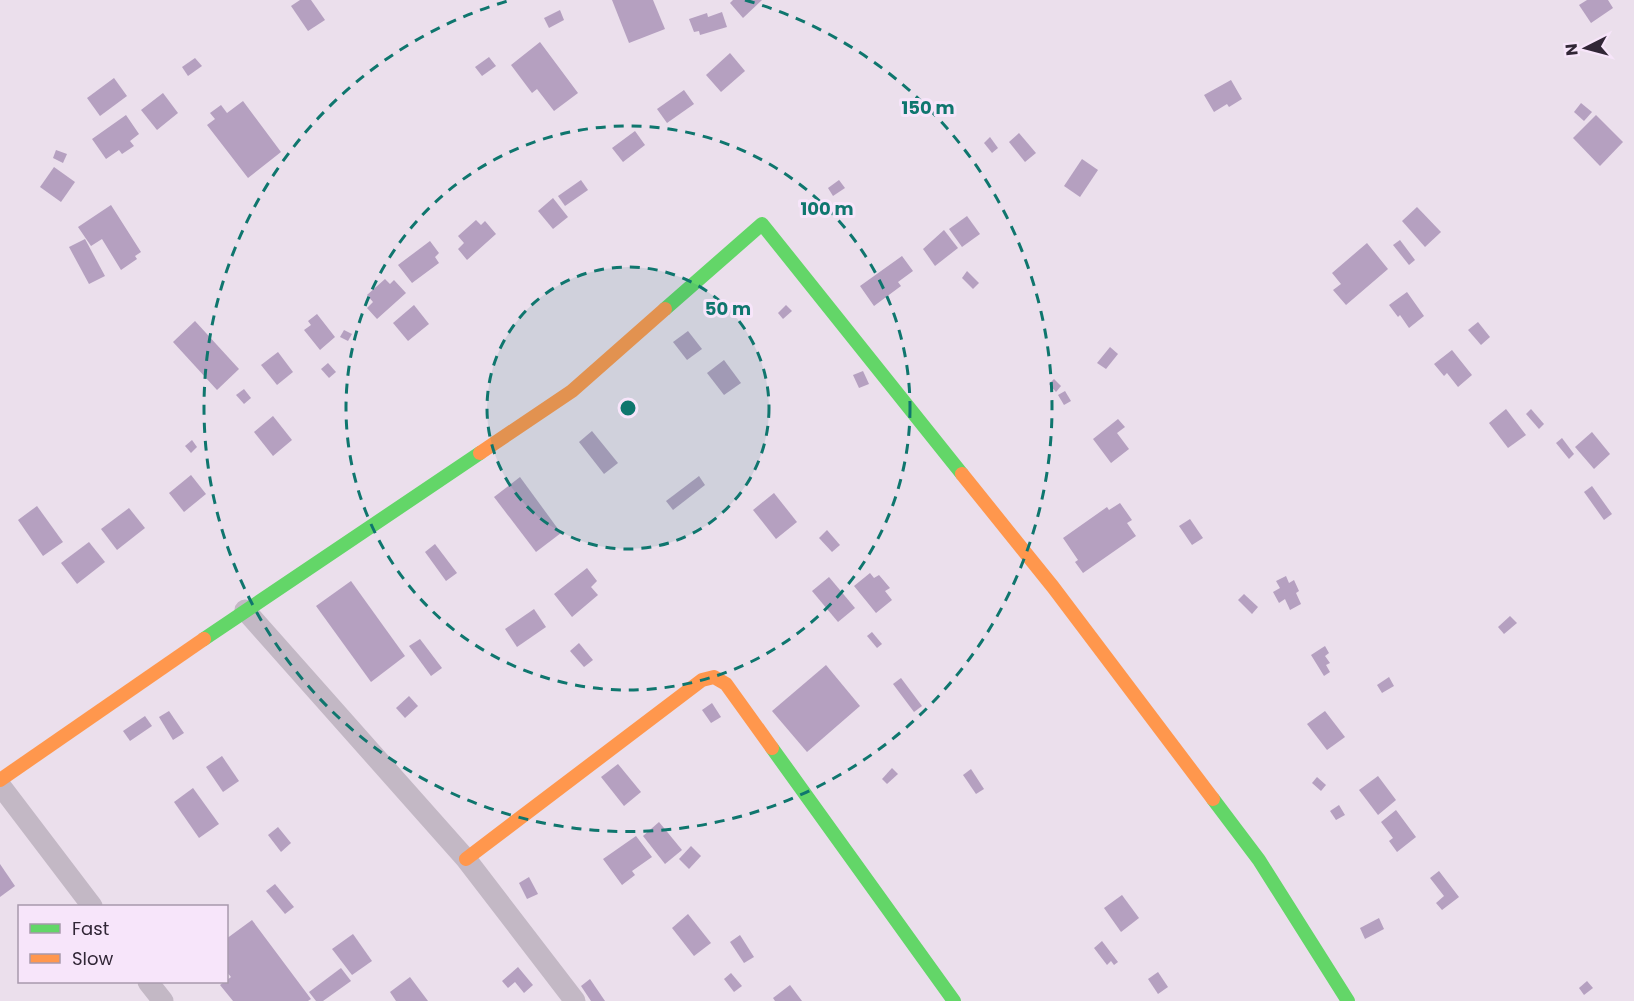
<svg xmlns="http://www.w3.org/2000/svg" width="1634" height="1001" font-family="Poppins,sans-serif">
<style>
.building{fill:#b5a0c0}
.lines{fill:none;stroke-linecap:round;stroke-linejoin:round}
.street{stroke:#c3b8c5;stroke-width:21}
.fast{stroke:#63d668;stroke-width:14}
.slow{stroke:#ff974d;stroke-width:14}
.ring{fill:none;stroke:#0f766e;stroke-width:3;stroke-dasharray:10 8}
.centre{fill:#0f766e;stroke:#f7e5fa;stroke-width:3}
.ring-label{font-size:18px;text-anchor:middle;font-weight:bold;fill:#0f766e;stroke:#f7e5fa;stroke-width:6;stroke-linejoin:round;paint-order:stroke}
</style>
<rect width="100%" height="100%" fill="#ebdfec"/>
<g class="building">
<polygon points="300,0 311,0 325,20 308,31 291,6"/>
<polygon points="612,0 653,0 665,29 629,43"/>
<polygon points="733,0 762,0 743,18 730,3"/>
<polygon points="1587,0 1608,0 1613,8 1591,23 1579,5"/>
<polygon points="560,10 564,20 549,28 544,18"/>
<polygon points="722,12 727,27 700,35 699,31 694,32 689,19 707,13 708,17"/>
<polygon points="540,42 578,93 554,111 537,89 532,93 511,65"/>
<polygon points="730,53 745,71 721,92 706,75"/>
<polygon points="489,57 496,66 482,76 475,67"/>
<polygon points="195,58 202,66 188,76 182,67"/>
<polygon points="114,78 127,96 100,116 87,98"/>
<polygon points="1231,80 1242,99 1229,107 1227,104 1214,112 1204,95"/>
<polygon points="684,90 694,104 667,123 657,109"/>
<polygon points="163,93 178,113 157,130 141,110"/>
<polygon points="243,101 281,152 248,178 207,125 215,119 210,113 221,105 227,113"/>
<polygon points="1581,103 1592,112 1584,121 1574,112"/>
<polygon points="126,115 139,134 130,141 134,146 122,154 119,150 106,159 92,139"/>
<polygon points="1596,115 1623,142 1600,166 1573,138"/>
<polygon points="635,131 645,145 623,162 612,148"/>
<polygon points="1019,133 1036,153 1025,162 1009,142"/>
<polygon points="990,137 998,148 992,153 984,143"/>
<polygon points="56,150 67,154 63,163 53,158"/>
<polygon points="1082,159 1098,170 1080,197 1064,186"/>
<polygon points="54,167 75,182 61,202 40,187"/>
<polygon points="581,180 588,190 565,206 558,196"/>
<polygon points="839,180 845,188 833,196 828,188"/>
<polygon points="553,198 568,217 553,229 538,211"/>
<polygon points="111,205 141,252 135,256 137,259 121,270 102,239 91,246 78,227"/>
<polygon points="1417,207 1441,232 1425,247 1402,221"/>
<polygon points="967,216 980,234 962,247 949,229"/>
<polygon points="476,220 481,225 485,221 496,234 467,260 458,249 464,243 458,236"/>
<polygon points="944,230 958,248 935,266 923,249"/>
<polygon points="85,239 105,276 89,284 69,247"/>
<polygon points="1400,240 1415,260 1409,265 1393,245"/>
<polygon points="430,241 439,253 435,257 439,263 412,283 398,265"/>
<polygon points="1367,243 1388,269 1346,305 1333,290 1341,284 1332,273"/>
<polygon points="902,256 913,271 898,282 901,286 874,306 860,286"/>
<polygon points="967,271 979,283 973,289 962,278"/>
<polygon points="385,279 390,284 394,280 406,293 377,319 367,308 373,302 367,295"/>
<polygon points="1407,292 1424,316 1409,328 1400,315 1398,317 1389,305"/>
<polygon points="414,305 429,324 408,341 393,323"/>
<polygon points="786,305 792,311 783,319 778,313"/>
<polygon points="317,314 335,337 320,350 304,330 311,325 308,321"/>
<polygon points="195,321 239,369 217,390 173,342"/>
<polygon points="1478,322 1490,337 1481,345 1468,330"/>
<polygon points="344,330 352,334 348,341 340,337"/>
<polygon points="688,331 702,349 687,360 673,342"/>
<polygon points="1110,347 1118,354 1106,369 1097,363"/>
<polygon points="1452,350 1472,375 1458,387 1447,373 1444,376 1434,364"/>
<polygon points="278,352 293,372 277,385 261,365"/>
<polygon points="724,360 741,383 724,395 707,373"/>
<polygon points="328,363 336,372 329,378 321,369"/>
<polygon points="863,371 869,384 859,388 853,375"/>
<polygon points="1054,379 1061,386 1056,392 1049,384"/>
<polygon points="244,389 251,398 244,404 236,395"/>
<polygon points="1065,391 1071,401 1064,405 1058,395"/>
<polygon points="1506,409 1526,435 1508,448 1489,423"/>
<polygon points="1531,409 1544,424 1539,429 1526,414"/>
<polygon points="273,416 292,440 273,456 254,432"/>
<polygon points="1118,419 1125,427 1117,433 1129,449 1111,463 1093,439"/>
<polygon points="592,431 618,463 604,474 579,442"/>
<polygon points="1592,432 1610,454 1594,469 1575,447"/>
<polygon points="1562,438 1574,454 1569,459 1556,443"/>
<polygon points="192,440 197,447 191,453 185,446"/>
<polygon points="191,475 206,494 184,512 169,493"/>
<polygon points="699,476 705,485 673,510 666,501"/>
<polygon points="520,477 561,533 536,552 494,497"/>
<polygon points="1592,486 1612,514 1604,520 1584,492"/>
<polygon points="774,493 797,522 776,539 753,510"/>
<polygon points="1120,503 1132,520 1127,523 1136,536 1083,573 1075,562 1078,560 1063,538 1107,507 1109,510"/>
<polygon points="37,506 63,542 43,556 18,520"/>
<polygon points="129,508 145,528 117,550 101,529"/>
<polygon points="1190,519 1203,538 1192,545 1179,526"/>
<polygon points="827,530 840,545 832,552 819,538"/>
<polygon points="89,542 105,562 77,584 61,563"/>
<polygon points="435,544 457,573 446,581 425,552"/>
<polygon points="587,568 597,581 591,587 598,595 572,617 554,594"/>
<polygon points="870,573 874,578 879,575 890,588 885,591 892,600 876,613 854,586"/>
<polygon points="1286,576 1289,583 1294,580 1299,591 1296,593 1301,604 1290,610 1285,599 1279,603 1273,592 1280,588 1276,581"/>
<polygon points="829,577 855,608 838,622 812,591"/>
<polygon points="351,581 405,656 371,682 316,606"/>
<polygon points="1244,594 1258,607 1252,614 1238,600"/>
<polygon points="534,609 546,627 517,647 505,629"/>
<polygon points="1510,616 1517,623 1504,634 1498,627"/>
<polygon points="872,632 882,644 877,648 867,636"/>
<polygon points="420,639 442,668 431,676 409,646"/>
<polygon points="579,643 593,660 584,667 570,651"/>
<polygon points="1325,646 1329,653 1325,656 1330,663 1326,665 1330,672 1324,676 1311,655"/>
<polygon points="826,665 860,706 807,752 772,711"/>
<polygon points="1389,677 1394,686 1382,693 1377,685"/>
<polygon points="901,678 922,706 914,712 893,684"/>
<polygon points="409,696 418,706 405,718 396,708"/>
<polygon points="712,703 721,717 711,723 702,710"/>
<polygon points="169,711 184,733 173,740 159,717"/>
<polygon points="1325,711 1345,737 1327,750 1307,724"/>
<polygon points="145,716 152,726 130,741 123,731"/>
<polygon points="222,756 239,781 223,792 206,767"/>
<polygon points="618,764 641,792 624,806 601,777"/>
<polygon points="892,768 898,774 887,784 882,779"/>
<polygon points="971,769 984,789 976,794 963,775"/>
<polygon points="1378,776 1396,800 1378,815 1359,790"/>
<polygon points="1317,777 1326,785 1321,791 1312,783"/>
<polygon points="193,788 219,824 199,838 174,802"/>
<polygon points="1339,805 1345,815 1336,820 1330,811"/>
<polygon points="1396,810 1416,837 1397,852 1389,841 1393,838 1381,822"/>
<polygon points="659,822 682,850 665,864 643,836"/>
<polygon points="278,827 291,843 281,852 268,835"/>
<polygon points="636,836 652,857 632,871 635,875 622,885 603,859"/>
<polygon points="691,846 701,856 689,869 679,859"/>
<polygon points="0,864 15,886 0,897"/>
<polygon points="1439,871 1459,897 1442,910 1436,903 1444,896 1430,878"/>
<polygon points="529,877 538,894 527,899 519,883"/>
<polygon points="275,884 294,907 285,914 266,891"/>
<polygon points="1122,895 1139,918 1121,932 1104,908"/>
<polygon points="688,914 711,943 694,956 672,928"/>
<polygon points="1379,918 1384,929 1365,939 1360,928"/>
<polygon points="252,920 311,999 308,1001 233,1001 220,985 231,977 226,971 226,939"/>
<polygon points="353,934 372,961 352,975 332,949"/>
<polygon points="740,935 754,957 744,963 730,942"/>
<polygon points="1102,941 1118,962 1114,965 1111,961 1107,965 1094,948"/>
<polygon points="518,967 533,985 524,993 515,982 508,988 502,981"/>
<polygon points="341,968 351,981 323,1001 316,1001 309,992"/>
<polygon points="1158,972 1168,987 1158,994 1148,979"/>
<polygon points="731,973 742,986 734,992 724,979"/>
<polygon points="410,977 428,1001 396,1001 390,992"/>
<polygon points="590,979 605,1001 591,1001 581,986"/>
<polygon points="1587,981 1593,988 1584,995 1579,988"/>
<polygon points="790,985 802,1001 775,1001 773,998"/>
</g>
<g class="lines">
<g class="street">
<polyline points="245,610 466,859 575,1001"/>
<polyline points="0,785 92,906"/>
<polyline points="148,982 163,1001"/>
</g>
<g class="fast">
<polyline points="665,309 762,224 962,474"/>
<polyline points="204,639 480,453"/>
<polyline points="772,748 954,1001"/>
<polyline points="1213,799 1259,860 1348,1001"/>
</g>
<g class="slow">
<polyline points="480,453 572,391 665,309"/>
<polyline points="962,474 1053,587 1213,799"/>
<polyline points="0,780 204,639"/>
<polyline points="466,859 702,680 714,677 726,684 772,748"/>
</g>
</g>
<circle cx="628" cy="408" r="141" fill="#0f766e" fill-opacity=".12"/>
<g class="ring">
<circle cx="628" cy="408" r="141"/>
<circle cx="628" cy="408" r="282"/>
<path d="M745 0A424 424 0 1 1 511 0"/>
</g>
<circle cx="628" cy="408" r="9" class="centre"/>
<g class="ring-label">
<text x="928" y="114">150 m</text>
<text x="827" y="215">100 m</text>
<text x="728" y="315">50 m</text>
</g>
<rect x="18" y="905" width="210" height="78" fill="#f7e5fa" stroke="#a899ac" stroke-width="1.5"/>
<rect x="30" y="924" width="30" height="9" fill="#63d668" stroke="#a899ac" stroke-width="1.5"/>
<text x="72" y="935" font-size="18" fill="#312636">Fast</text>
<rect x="30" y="954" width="30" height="9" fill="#ff974d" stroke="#a899ac" stroke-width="1.5"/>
<text x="72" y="965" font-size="18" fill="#312636">Slow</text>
<g transform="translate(1586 48) rotate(264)" stroke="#f7e5fa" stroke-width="4.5" paint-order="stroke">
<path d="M0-4.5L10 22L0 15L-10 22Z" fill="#312636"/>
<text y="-9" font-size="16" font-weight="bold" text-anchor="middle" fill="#312636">N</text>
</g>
</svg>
